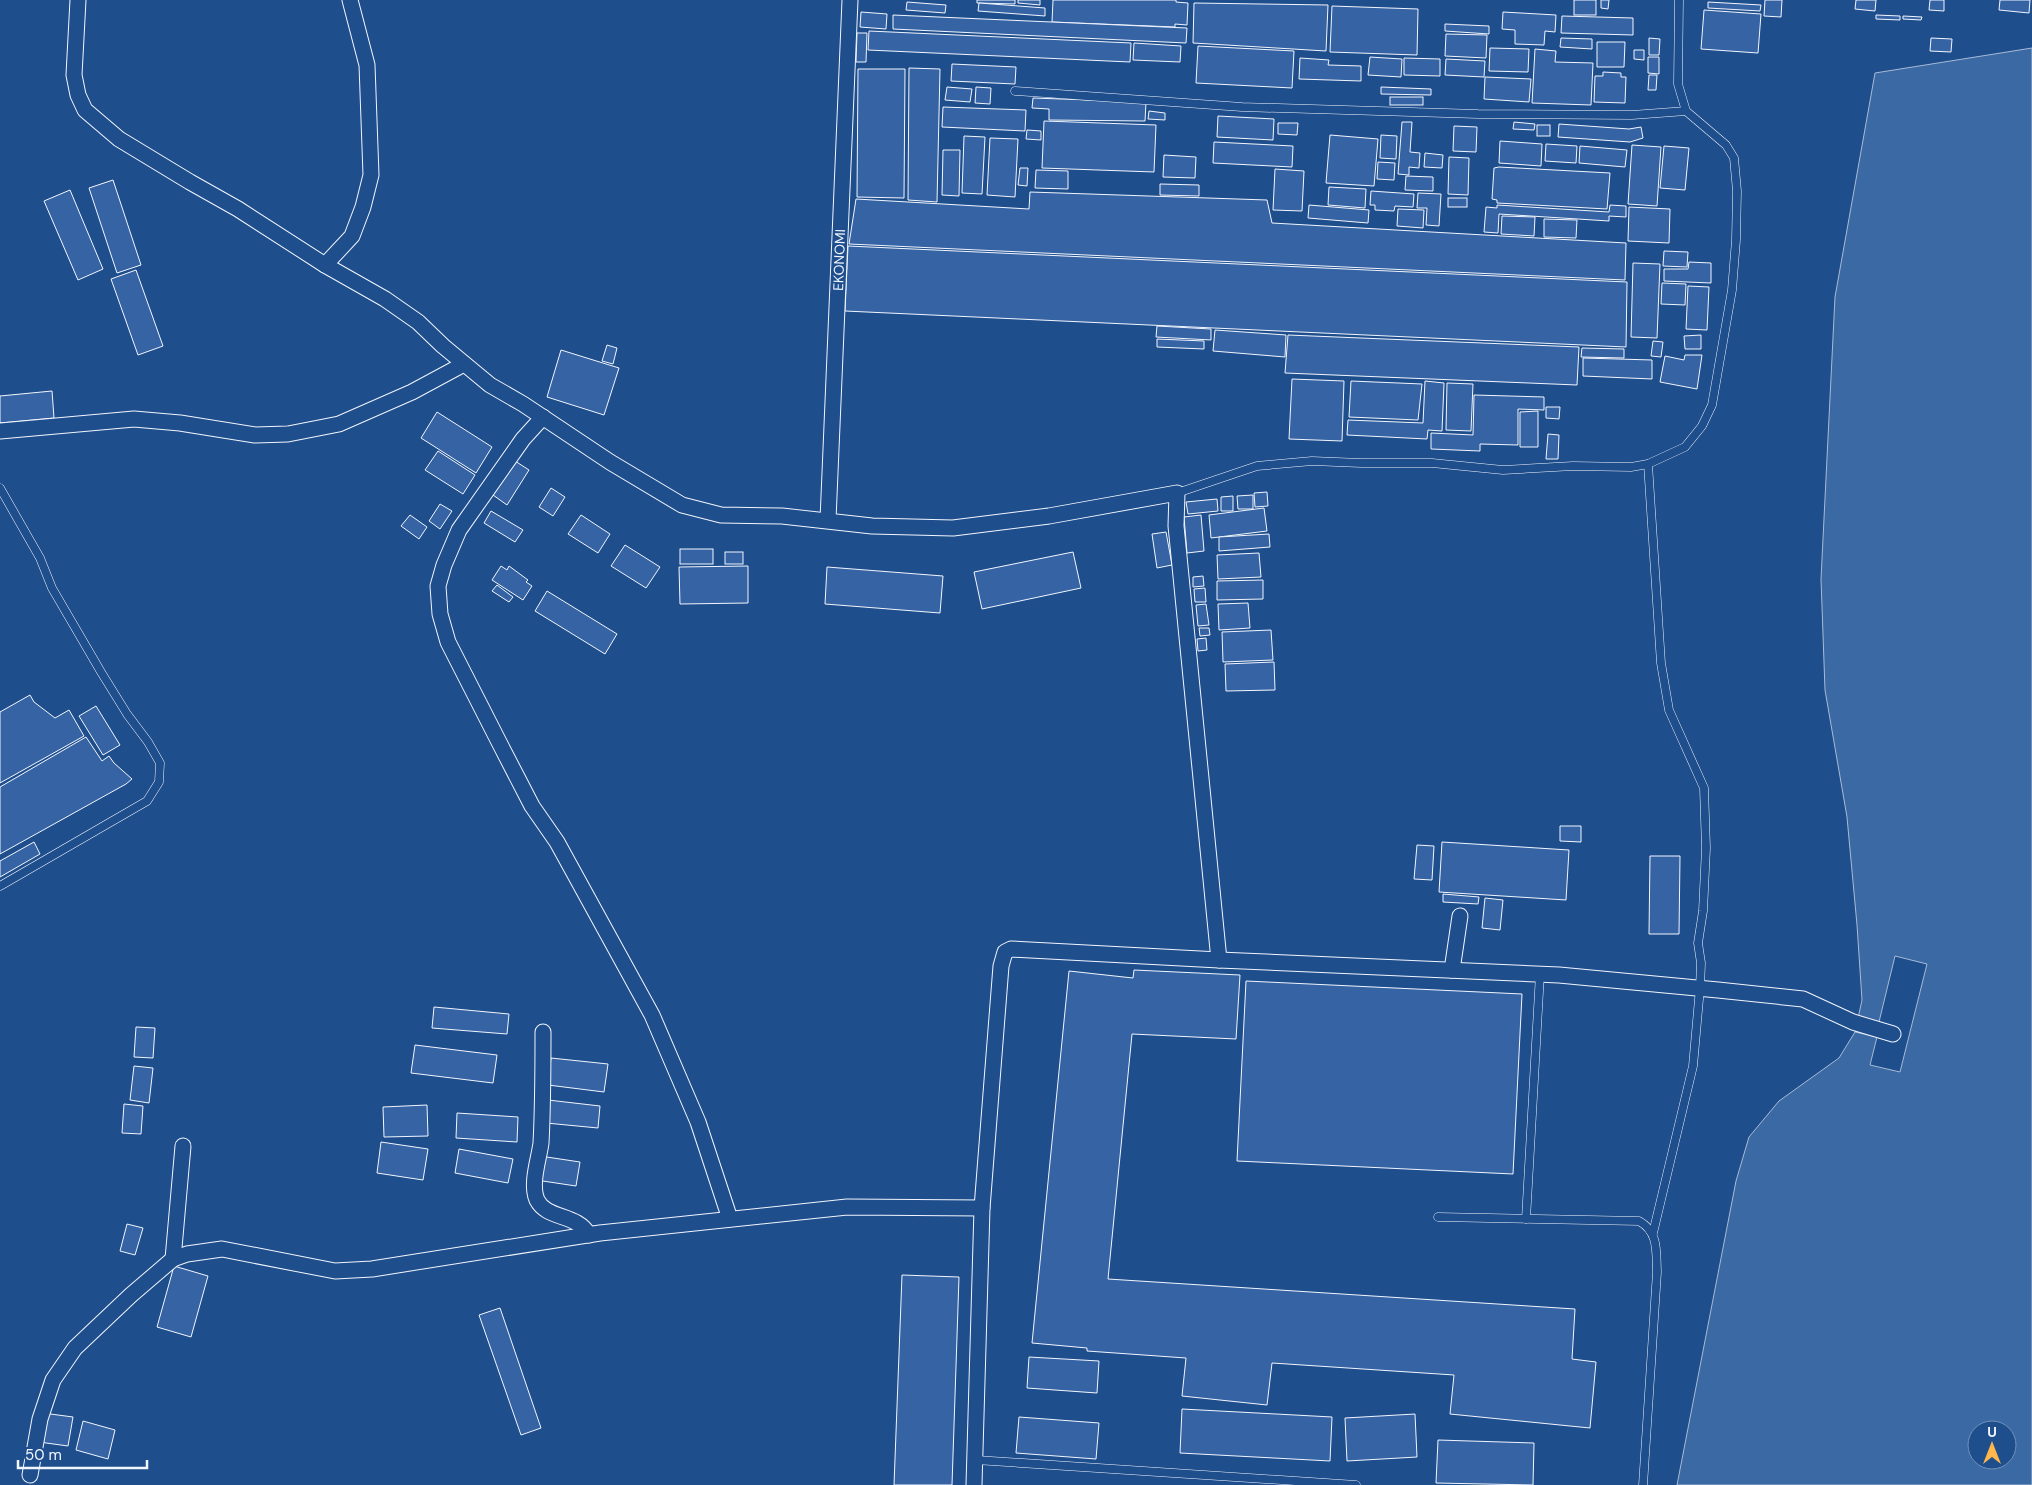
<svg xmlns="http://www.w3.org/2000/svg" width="2032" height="1485" font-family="'DM Sans',sans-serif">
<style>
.water{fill:#3b69a3;stroke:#a8bbd7;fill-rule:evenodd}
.pier{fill:#1f4e8c;stroke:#a8bbd7}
.building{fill:#3563a3;stroke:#f2f6ff}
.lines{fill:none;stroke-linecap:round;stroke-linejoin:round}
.lane-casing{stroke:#f2f6ff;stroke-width:9}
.street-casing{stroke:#f2f6ff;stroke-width:17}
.lane{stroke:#1f4e8c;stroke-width:8}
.street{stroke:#1f4e8c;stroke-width:15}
.labels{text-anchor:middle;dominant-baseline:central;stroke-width:4;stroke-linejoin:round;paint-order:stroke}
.street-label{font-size:14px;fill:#f2f6ff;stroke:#1f4e8c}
</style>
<rect width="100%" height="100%" fill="#1f4e8c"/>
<path class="water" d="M2032,48V1485H1677L1736,1181L1749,1137L1779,1101L1839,1058L1855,1032L1862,1000L1857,925L1847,817L1825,690L1821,579L1835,297L1875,73ZM1977,1430H2007V1460H1977Z"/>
<polygon class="pier" points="1895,956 1927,964 1900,1072 1870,1065 1877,1037 1855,1032 1859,1018 1879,1022"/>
<g class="building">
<polygon points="977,0 1015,0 1015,4 977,3"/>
<polygon points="1018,0 1040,0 1040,5 1018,3"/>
<polygon points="1053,0 1176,0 1176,2 1188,3 1187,25 1175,24 1175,27 1052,22"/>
<rect x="1574" y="0" width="22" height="15"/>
<polygon points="1601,0 1609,0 1608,9 1601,8"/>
<polygon points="1765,0 1782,0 1781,17 1764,16"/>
<polygon points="1856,0 1876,0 1875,11 1855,9"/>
<polygon points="1930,0 1944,0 1944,11 1929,10"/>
<polygon points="2000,0 2030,0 2029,13 1999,10"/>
<polygon points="907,2 946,5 945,13 906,10"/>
<polygon points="1708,2 1761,5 1760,11 1708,8"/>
<polygon points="979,3 1045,8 1045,16 978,11"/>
<polygon points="1194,3 1328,5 1326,51 1193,43"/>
<polygon points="1332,6 1418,9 1417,55 1330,52"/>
<polygon points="1704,10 1761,14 1758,53 1701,49"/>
<polygon points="861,12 887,14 886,29 860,27"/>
<polygon points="1503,12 1556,15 1555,32 1545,31 1544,45 1515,44 1515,30 1502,29"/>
<polygon points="893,15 1187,28 1186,43 893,29"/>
<polygon points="1876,15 1900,16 1900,20 1876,19"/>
<polygon points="1562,16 1633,18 1633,35 1561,33"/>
<polygon points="1903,16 1922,17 1921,20 1903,19"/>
<polygon points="1445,24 1489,26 1489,34 1445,31"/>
<polygon points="869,31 1131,43 1130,62 868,50"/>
<polygon points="857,33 867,33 866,62 856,62"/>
<polygon points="1446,34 1487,35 1486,58 1445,56"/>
<polygon points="1561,38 1592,39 1592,49 1560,47"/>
<polygon points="1649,38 1660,39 1659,55 1649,55"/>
<polygon points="1931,38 1952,39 1951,52 1930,51"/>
<polygon points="1597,42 1625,42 1624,67 1597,67"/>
<polygon points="1134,43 1181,46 1180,62 1133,60"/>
<polygon points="1198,46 1294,51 1292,88 1196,83"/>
<polygon points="1490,48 1529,49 1528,72 1489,71"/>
<polygon points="1535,49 1556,51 1555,62 1593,63 1591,105 1532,103"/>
<polygon points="1634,50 1644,50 1644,60 1634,59"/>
<polygon points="1370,57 1402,59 1401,77 1368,75"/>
<polygon points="1648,57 1659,57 1659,74 1648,73"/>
<polygon points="1300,58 1329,60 1328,65 1361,66 1361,81 1299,79"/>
<polygon points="1404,58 1440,59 1440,76 1404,75"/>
<polygon points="1446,59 1485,61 1484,77 1445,75"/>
<polygon points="952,64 1016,67 1015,84 951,81"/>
<polygon points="909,68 940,69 937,202 908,200"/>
<polygon points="858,69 905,69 904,198 857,197"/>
<polygon points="1603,72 1621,73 1621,77 1626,77 1625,103 1594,102 1595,76 1603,76"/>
<polygon points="1649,75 1657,75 1656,90 1648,90"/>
<polygon points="1485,77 1531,79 1529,102 1484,99"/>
<polygon points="947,87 972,89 970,102 945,100"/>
<polygon points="976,87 991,88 990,104 975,103"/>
<polygon points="1381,87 1431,89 1431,95 1381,94"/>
<rect x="1390" y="97" width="33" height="8"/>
<polygon points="1033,98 1146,102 1145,121 1049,120 1049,109 1032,108"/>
<polygon points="943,107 1026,110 1025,131 942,127"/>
<polygon points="1149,111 1165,113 1165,120 1148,119"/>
<polygon points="1218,116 1274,119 1273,140 1217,137"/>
<polygon points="1044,121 1156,125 1154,172 1042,168"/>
<polygon points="1402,122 1412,122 1410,152 1420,153 1419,168 1409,167 1409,175 1398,174"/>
<polygon points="1514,122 1535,124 1534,130 1513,129"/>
<polygon points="1278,123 1298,123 1297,135 1278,134"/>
<polygon points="1559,124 1629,129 1641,127 1643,138 1630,142 1558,137"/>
<rect x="1537" y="125" width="13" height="11"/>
<polygon points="1454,126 1477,127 1476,152 1453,151"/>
<polygon points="1027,130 1041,131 1041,140 1026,139"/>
<polygon points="1330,135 1378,139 1374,186 1326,183"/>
<polygon points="1381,135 1397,136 1396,159 1380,158"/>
<polygon points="964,136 985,137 982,194 962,193"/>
<polygon points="990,138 1018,139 1015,197 987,195"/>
<polygon points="1500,141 1542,144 1541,166 1499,163"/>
<polygon points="1214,142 1293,146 1292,167 1213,163"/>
<polygon points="1546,144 1577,146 1576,163 1545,161"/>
<polygon points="1632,145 1661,147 1657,206 1628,204"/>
<polygon points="1580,146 1627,150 1625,167 1579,163"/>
<polygon points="1664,146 1689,148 1685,190 1660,188"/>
<polygon points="943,150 960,150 959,196 942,195"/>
<polygon points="1425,153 1443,155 1442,168 1424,167"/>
<polygon points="1164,155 1196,157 1195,178 1163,177"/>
<polygon points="1449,157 1469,158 1468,195 1448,194"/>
<polygon points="1378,162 1395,163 1394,180 1377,179"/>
<polygon points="1499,167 1610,173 1607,209 1497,203 1497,200 1492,199 1494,168"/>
<polygon points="1020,168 1028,168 1027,186 1018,185"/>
<polygon points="1275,169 1304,171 1302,211 1273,210"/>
<polygon points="1036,170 1068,171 1068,189 1035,188"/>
<polygon points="1406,176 1433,177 1433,191 1405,190"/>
<polygon points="113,180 141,265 117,273 89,188"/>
<polygon points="1160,184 1199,185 1199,196 1160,195"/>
<polygon points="1329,187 1366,189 1365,208 1328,205"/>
<polygon points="70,190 103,269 78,280 44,201"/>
<polygon points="1371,191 1414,194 1413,207 1395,206 1394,211 1375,210 1375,205 1370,205"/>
<polygon points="1030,192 1267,200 1272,223 1626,243 1625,280 849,244 856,199 1029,209"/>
<polygon points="1418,193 1441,194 1439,226 1426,225 1427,208 1417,208"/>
<rect x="1448" y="198" width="19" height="9"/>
<polygon points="1309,205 1369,210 1368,223 1308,218"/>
<polygon points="1497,205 1609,212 1610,205 1626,206 1626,217 1609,216 1609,221 1499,214 1498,233 1484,232 1486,207 1497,208"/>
<polygon points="1629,207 1670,209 1669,243 1628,241"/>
<polygon points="1398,209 1424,210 1423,228 1397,226"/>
<polygon points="1502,216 1535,217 1534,236 1501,234"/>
<polygon points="1544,219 1577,220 1576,238 1544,237"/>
<polygon points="848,246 1627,282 1626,347 845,311"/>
<polygon points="1664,251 1688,252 1687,267 1663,266"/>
<polygon points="1689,262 1711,263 1711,283 1664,281 1664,269 1688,269"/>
<polygon points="1633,263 1660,264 1657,338 1631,337"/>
<polygon points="136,270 163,346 138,355 111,279"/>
<polygon points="1662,283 1686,284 1685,305 1661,304"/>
<polygon points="1688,286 1709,287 1707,330 1686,329"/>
<polygon points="1157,326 1211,329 1211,340 1156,337"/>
<polygon points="1215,330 1286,335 1285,357 1213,351"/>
<polygon points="1288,335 1579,347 1577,385 1285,373"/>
<polygon points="1701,335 1701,349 1685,349 1684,336"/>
<polygon points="1157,339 1204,341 1204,349 1157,347"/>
<polygon points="1653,341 1663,342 1661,357 1651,356"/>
<polygon points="607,345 617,348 613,364 602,361"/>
<polygon points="1582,348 1624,349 1624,358 1581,357"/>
<polygon points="561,350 619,368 604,415 547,397"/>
<polygon points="1685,355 1702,355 1697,389 1660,382 1665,356 1684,360"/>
<polygon points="1583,358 1652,360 1652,379 1583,376"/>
<polygon points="1292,379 1344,381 1342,441 1289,439"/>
<polygon points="1351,381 1422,384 1418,420 1349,417"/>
<polygon points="1425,381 1444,383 1442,431 1428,430 1427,439 1347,435 1348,420 1423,423"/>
<polygon points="1447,383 1473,384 1471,431 1446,430"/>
<polygon points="52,391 54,418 0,423 0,396"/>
<polygon points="1474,395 1544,397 1544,410 1518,409 1518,445 1480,444 1480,451 1431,449 1431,433 1473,435"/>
<polygon points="1546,407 1560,407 1559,419 1546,418"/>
<polygon points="1538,411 1538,447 1520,447 1520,412"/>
<polygon points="437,412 492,447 476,473 421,438"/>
<polygon points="1548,434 1559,435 1558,459 1546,459"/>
<polygon points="438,451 475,475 463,494 425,470"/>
<polygon points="515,461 529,470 507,505 493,495"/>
<polygon points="551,488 565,497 553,516 539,507"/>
<polygon points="1267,492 1268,506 1255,507 1254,493"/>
<polygon points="1253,495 1253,509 1238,509 1237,496"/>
<polygon points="1233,496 1233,511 1221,511 1221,497"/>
<polygon points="1217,499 1218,511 1188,514 1186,502"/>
<polygon points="440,504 452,511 440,529 429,521"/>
<polygon points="1264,508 1267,531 1211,538 1209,515"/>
<polygon points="491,511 523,530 515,542 484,523"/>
<polygon points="410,515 427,527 419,539 401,526"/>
<polygon points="581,515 610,534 598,553 568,534"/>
<polygon points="1201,515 1204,551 1187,553 1184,517"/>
<polygon points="1166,532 1172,565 1157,568 1152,534"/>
<polygon points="1269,534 1270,547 1219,551 1219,537"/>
<polygon points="625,545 660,567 646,588 611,566"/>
<rect x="680" y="549" width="33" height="15"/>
<rect x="725" y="552" width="18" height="12"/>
<polygon points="1073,552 1081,588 982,609 974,572"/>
<polygon points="1259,553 1261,577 1218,579 1217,555"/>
<polygon points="501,566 507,570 509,566 528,580 526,582 532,586 523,600 492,580"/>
<polygon points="748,566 748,603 680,604 679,567"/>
<polygon points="827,567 943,576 940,613 825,604"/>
<polygon points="1203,576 1204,586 1193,587 1193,577"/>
<polygon points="1263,580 1263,599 1217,600 1217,581"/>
<polygon points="497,585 513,597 509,602 492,591"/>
<polygon points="1205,588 1206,602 1195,602 1194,589"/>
<polygon points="547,591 617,634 605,654 535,611"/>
<polygon points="1248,603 1250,628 1219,630 1218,604"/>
<polygon points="1206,604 1209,625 1198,626 1196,605"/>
<polygon points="1199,628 1209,628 1210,635 1200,636"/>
<polygon points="1271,630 1273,660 1223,662 1222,632"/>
<polygon points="1206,638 1207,650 1198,651 1197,639"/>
<polygon points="1274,662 1275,690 1226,691 1225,664"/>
<polygon points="30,695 34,702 55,718 69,710 84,736 0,783 0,712"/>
<polygon points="96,706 120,745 103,755 79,716"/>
<polygon points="86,737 102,761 109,756 114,763 132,779 126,784 0,854 0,787"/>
<polygon points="1560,826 1581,826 1581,842 1560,841"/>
<polygon points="34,842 40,854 0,877 0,861"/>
<polygon points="1442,842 1569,850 1566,900 1439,892"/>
<polygon points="1417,845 1434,846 1432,880 1414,879"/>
<polygon points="1650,856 1680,856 1679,934 1649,934"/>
<polygon points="1443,894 1479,897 1478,904 1443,902"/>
<polygon points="1485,898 1503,900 1500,930 1482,928"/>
<polygon points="1134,970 1240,975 1236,1039 1132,1034 1108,1279 1575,1309 1572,1359 1596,1362 1590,1428 1450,1414 1454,1375 1272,1363 1267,1405 1182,1396 1186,1358 1087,1351 1087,1348 1032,1343 1069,971 1133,978"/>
<polygon points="1246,981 1522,994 1513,1174 1237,1161"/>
<polygon points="434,1007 509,1014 507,1034 432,1028"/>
<polygon points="136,1027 155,1028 153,1058 134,1057"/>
<polygon points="415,1045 497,1055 493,1083 411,1073"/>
<polygon points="551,1058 608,1064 604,1092 548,1085"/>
<polygon points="134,1066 153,1068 149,1103 130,1100"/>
<polygon points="548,1100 600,1106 598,1128 546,1123"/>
<polygon points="124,1104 143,1106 141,1134 122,1133"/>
<polygon points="427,1105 428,1136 384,1137 383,1107"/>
<polygon points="457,1113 518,1117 517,1142 456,1138"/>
<polygon points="381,1142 428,1149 423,1180 377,1173"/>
<polygon points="459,1149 513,1159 508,1183 455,1173"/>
<polygon points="540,1156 580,1162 576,1186 536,1180"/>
<polygon points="127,1224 143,1228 135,1255 120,1251"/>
<polygon points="174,1266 208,1276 191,1337 157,1327"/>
<polygon points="902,1275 959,1277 952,1485 894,1485"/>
<polygon points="500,1308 541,1428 521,1435 479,1315"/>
<polygon points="1029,1357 1099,1361 1097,1393 1027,1388"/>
<polygon points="1182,1409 1332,1417 1330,1461 1180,1453"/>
<polygon points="43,1413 73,1417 68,1446 39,1442"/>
<polygon points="1415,1414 1417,1457 1347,1461 1345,1418"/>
<polygon points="1019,1417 1099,1423 1096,1459 1016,1453"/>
<polygon points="83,1421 115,1430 108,1459 76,1450"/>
<polygon points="1438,1440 1534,1443 1533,1485 1436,1483"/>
</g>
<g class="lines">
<defs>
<g id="lane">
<polyline points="1015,91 1242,107 1478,114 1632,115 1686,111"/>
<polyline points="0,488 40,558 52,588 101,672 127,714 148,742 160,763 159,782 147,801 0,886"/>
<polyline points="1177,493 1257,466 1312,461 1361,463 1432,463 1503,470 1573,466 1631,467 1648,464"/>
<path d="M1438,1217L1639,1221C1659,1232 1656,1252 1657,1272L1643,1485"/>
<polyline points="1526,1219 1540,974"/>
<polyline points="1653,1233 1693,1066 1700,988 1701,963 1698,943 1703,911 1706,848 1704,788 1669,710 1661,663 1648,464 1685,447 1702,426 1712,405 1732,290 1736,240 1737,191 1734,158 1726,145 1686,111 1678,84 1679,0"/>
<polyline points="976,1460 1356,1485"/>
</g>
<g id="street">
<polyline points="78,0 74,75 78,95 85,110 119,139 190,182 238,209 325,265 385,299 418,322 443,346 490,385 523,404 610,462 682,505 721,515 782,516 872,526 953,528 1049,516 1177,493 1176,526 1219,960"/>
<polyline points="325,265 352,236 363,207 371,175 367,65 350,0"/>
<polyline points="543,417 523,439 459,530 444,565 438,586 440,614 448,642 501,746 532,806 557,842 652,1015 698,1122 730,1219"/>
<polyline points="0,431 134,419 180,423 255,435 288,434 339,424 412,392 464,364"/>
<polyline points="828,520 850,0"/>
<polyline points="1452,970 1460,916"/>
<path d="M543,1032C543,1069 543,1106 541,1143C539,1159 530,1184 537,1200C547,1220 577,1213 589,1235"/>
<polyline points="173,1259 183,1146"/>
<polyline points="30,1475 40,1419 53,1380 75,1348 131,1295 173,1259 187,1254 222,1249 335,1271 372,1269 600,1233 847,1207 982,1208"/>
<polyline points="974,1485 982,1208 1001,966 1005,952 1011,949 1219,960 1559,975 1718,990 1803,999 1853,1022 1893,1034"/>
</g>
</defs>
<use href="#lane" class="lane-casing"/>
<use href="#street" class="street-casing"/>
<use href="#lane" class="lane"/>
<use href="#street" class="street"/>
</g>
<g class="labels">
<g class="street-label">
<text transform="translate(839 260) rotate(-88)">EKONOMI</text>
</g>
</g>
<g transform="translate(1992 1445)"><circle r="24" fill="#1f4e8c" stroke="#7391ba"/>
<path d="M0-4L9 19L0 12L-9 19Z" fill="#ffb74d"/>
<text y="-8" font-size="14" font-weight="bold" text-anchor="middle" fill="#f2f6ff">U</text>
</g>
<path d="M18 1460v8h129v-8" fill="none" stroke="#f2f6ff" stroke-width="2.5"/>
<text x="25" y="1460" font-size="15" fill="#f2f6ff" stroke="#1f4e8c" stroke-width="4" paint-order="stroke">50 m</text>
</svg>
